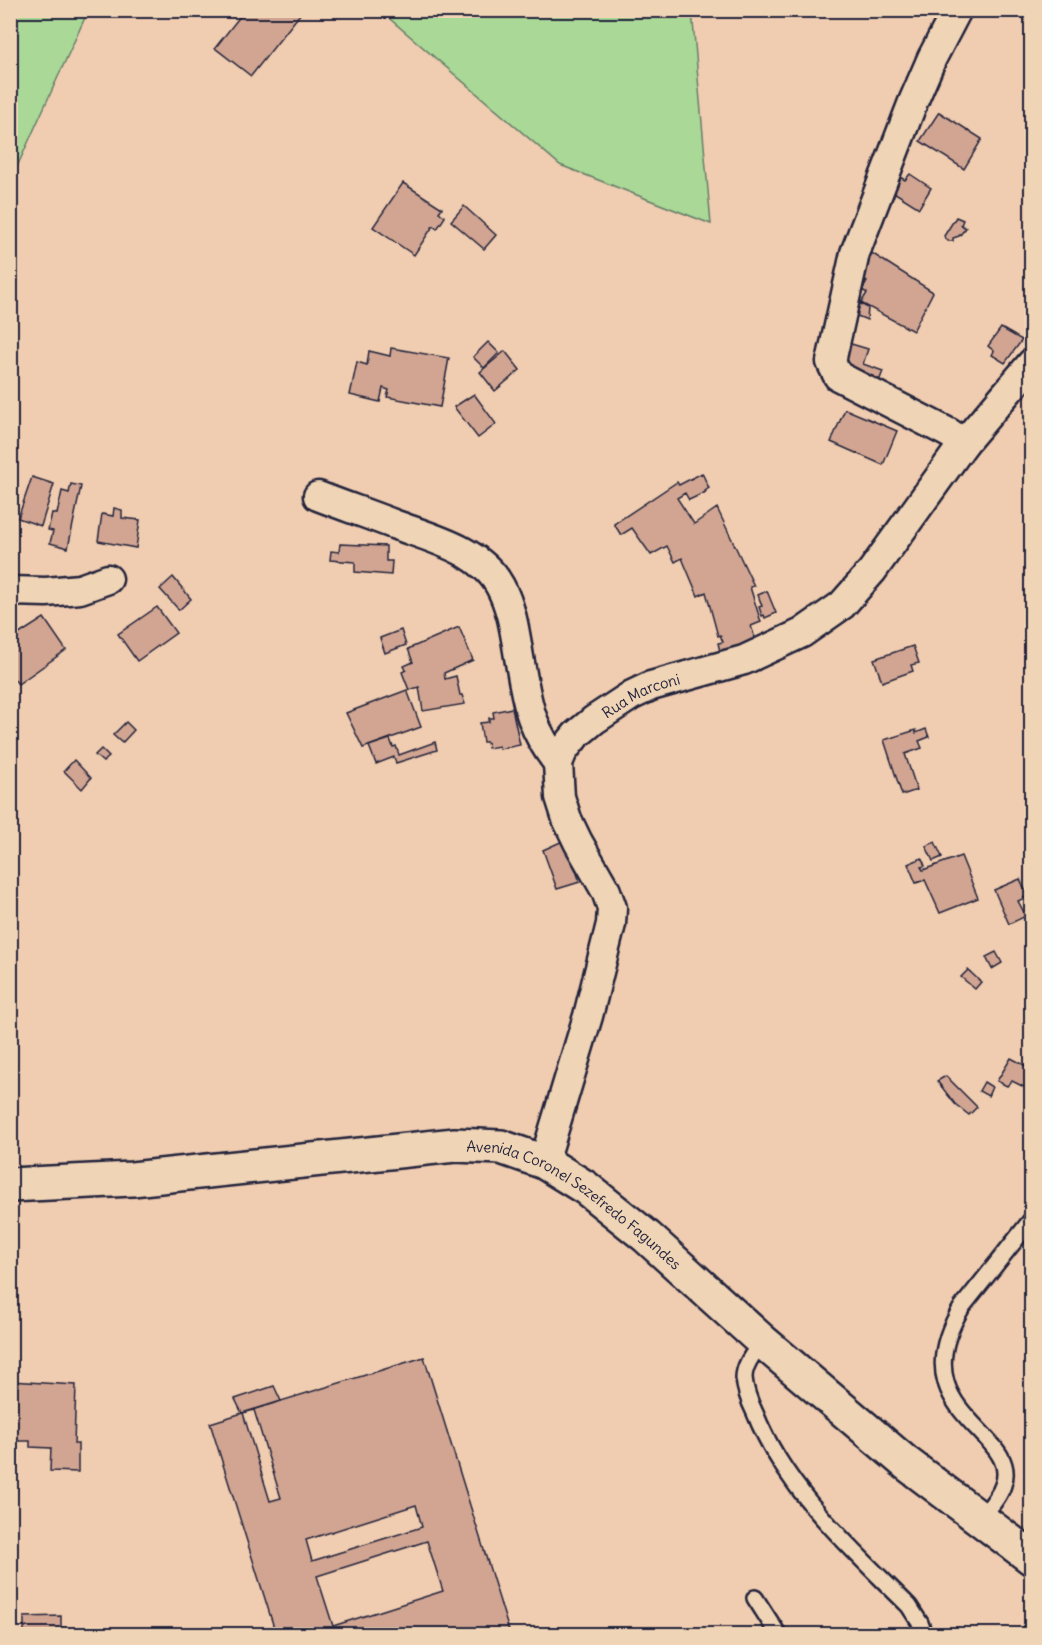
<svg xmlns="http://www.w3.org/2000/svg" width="1042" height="1645" font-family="Delius,sans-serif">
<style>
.green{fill:#aad897;stroke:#667d69;stroke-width:1.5}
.building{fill:#d1a592;stroke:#22223b;stroke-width:1.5;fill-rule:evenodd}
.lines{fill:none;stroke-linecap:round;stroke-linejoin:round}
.service-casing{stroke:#22223b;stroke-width:20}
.minor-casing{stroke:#22223b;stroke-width:33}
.secondary-casing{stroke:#22223b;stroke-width:38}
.service{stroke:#efd4b6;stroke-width:15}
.minor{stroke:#efd4b6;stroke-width:28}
.secondary{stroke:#efd4b6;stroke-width:33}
.labels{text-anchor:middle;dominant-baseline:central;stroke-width:6;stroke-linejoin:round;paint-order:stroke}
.street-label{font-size:15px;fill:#22223b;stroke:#efd4b6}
</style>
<rect width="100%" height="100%" fill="#f0cdb0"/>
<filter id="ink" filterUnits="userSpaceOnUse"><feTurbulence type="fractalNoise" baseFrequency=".0167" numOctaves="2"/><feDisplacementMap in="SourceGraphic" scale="12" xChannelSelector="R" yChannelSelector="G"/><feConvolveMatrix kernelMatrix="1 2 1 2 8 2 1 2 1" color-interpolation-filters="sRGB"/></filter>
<g filter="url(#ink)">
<g class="green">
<polygon points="11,10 88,11 11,180 10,11"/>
<polygon points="386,11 692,11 711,224 560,165 390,19"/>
</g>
<g class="building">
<polygon points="245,10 299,10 301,13 251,76 215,48"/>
<polygon points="939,112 982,139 964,169 920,141"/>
<polygon points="910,174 931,188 919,208 892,191 900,177 905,180"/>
<polygon points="403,183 442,208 439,212 445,217 437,229 433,226 414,255 373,227"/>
<polygon points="464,206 496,235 484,249 451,221"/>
<polygon points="956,217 963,220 961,225 966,228 959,236 953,238 953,241 948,241 944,236"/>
<polygon points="870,252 933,292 913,331 861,303 867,293 862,290 867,282 863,279 865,276 863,274 869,262 865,260"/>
<polygon points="859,303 868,308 867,320 855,315"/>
<polygon points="1001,328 1022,340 1005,363 992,355 994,351 988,346"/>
<polygon points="488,342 499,353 484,368 473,357"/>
<polygon points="848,343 868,349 863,364 883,371 877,387 840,370"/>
<polygon points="391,348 449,358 440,407 387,397 389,390 383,388 380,402 350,395 357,362 367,365 369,351 390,356"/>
<polygon points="505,351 520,370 495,391 480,372"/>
<polygon points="474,394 496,424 478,438 454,407"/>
<polygon points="845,409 897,431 883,465 831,442"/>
<polygon points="702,473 709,488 705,491 706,492 689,500 685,493 677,498 694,524 717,508 754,586 750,587 761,622 751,626 756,641 721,656 718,643 723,642 720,635 718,636 706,592 698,596 682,558 675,562 667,546 651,555 632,528 621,535 614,524 677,482 679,485"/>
<polygon points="32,477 54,484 41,526 18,518"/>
<polygon points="71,484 81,486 68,548 50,543 53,531 48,530 52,513 57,514 62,491 69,493"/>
<polygon points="114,508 122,510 122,518 140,520 136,548 98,541 102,514 113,516"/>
<polygon points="340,544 386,546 386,561 392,561 391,575 355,572 355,562 330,560 331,551 339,552"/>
<polygon points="173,577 191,599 179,610 160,589"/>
<polygon points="767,591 776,613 765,618 764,615 762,616 759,607 762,606 758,595"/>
<polygon points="157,607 176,633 137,661 118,634"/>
<polygon points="44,618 66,650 18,684 10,674 10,635 13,638"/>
<polygon points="459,627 473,660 444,673 445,679 456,676 460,695 462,695 465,704 423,711 419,687 409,690 402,672 406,670 404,666 413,662 408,649"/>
<polygon points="401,630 406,645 385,653 380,638"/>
<polygon points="913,646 919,663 911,665 913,671 882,682 874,659"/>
<polygon points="407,690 421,727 363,748 346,713"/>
<polygon points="512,708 520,745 500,749 499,746 488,748 487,742 483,742 480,723 489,722 489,718 494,718 493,712"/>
<polygon points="126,722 134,730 122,743 113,735"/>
<polygon points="926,729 929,737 919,741 922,748 905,754 917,790 902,795 884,740 916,730 916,733"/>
<polygon points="390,739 393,747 396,746 399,755 435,742 437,750 396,763 394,757 376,764 369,746"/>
<polygon points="101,749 109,757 103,762 95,755"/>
<polygon points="74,760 91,778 82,789 64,771"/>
<polygon points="565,840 580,882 557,889 543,850"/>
<polygon points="935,842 942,857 933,861 926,846"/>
<polygon points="961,856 978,898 940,913 925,880 916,883 908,864 922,858 925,866 921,867 923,870"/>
<polygon points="1020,879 1028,896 1018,901 1026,916 1009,924 994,890"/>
<polygon points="996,952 1002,963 992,969 986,957"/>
<polygon points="968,970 981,982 975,989 961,977"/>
<polygon points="1011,1058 1032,1069 1032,1091 1012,1081 1007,1086 997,1081"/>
<polygon points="946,1076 977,1107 969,1115 955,1104 937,1081"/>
<polygon points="984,1082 992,1087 988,1096 979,1091"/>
<path d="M424,1357L510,1634H276L210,1423ZM254,1410L281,1498L270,1501L243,1413ZM416,1505L422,1527L312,1561L306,1540ZM427,1541L443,1591L333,1626L317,1576Z"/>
<polygon points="10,1381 76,1385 74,1444 78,1444 78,1472 50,1471 51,1448 30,1447 30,1441 10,1441"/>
<polygon points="274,1386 281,1401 242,1413 235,1399"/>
<polygon points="61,1616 61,1628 71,1628 71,1634 24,1634 24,1617"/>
</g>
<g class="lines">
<defs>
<g id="service">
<path d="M762,1341C755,1352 744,1364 744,1378C745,1389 750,1403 755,1413C786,1491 851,1548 909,1606L920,1623L924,1634"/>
<path d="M980,1519C988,1509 999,1498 1003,1485C1023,1431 897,1414 962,1307L1032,1219"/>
<polyline points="755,1598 778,1634"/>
</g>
<g id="minor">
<polyline points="957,10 932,58 913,102 855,253 831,362 838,376 949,433 964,443"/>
<path d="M318,496C344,506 370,515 396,525C431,538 481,550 500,586C512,608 515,633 519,657C527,701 529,727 558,763"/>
<polyline points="10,591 46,592 80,589 108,579"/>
<path id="s1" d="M544,1162L588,1016L611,924L612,908L606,891L578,842L567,819L560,797L558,763L563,751L576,735L594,720L632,695L651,686L744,660L802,633L842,605L872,571L964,443L1032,363"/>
</g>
<g id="secondary">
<path id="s2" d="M10,1185L132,1179L455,1145L501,1147L544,1162L586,1188L647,1237L762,1341L906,1463L1032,1558"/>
</g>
</defs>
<use href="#service" class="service-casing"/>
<use href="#minor" class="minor-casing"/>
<use href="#secondary" class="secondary-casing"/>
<use href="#service" class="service"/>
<use href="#minor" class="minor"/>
<use href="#secondary" class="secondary"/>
</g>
</g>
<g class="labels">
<g class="street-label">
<text stroke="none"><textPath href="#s1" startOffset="531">Rua Marconi</textPath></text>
<text stroke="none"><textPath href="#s2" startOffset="584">Avenida Coronel Sezefredo Fagundes</textPath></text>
</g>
</g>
<rect width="1042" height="1645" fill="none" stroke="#efd4b6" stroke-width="36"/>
<rect x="18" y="18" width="1006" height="1609" fill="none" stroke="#22223b" stroke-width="2" filter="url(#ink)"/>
</svg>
